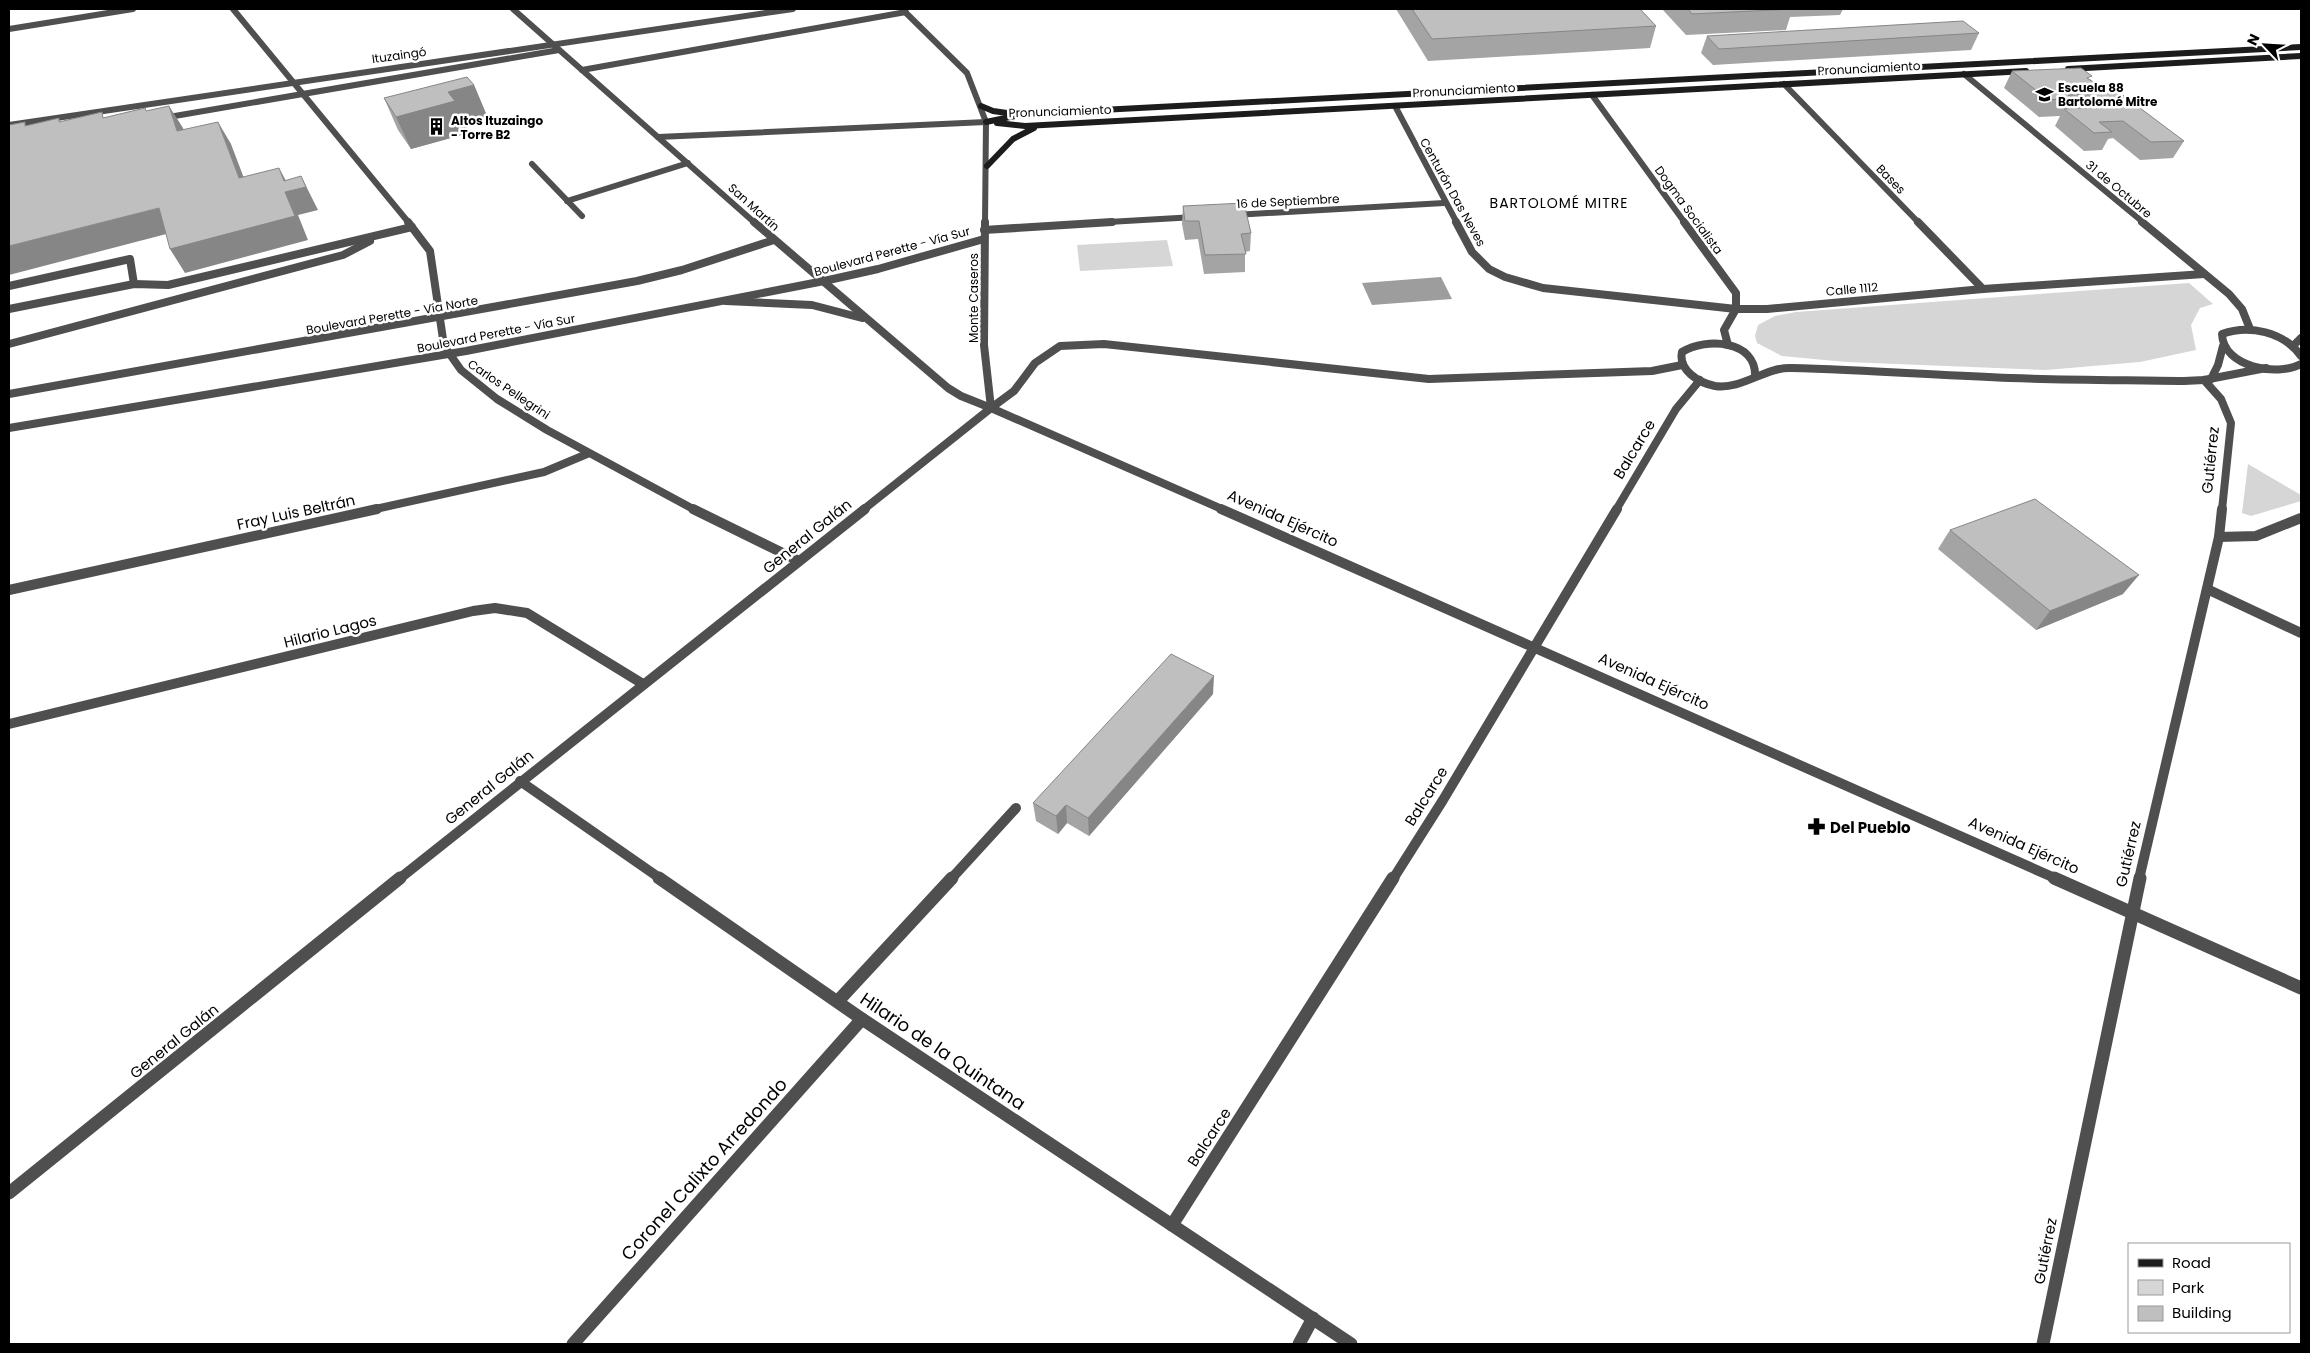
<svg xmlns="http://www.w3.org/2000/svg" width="2310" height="1353" font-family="Poppins,sans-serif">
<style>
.green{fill:#d6d6d6}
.water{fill:#9d9d9d}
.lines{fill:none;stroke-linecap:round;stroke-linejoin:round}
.service-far3{stroke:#4f4f4f;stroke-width:6}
.service-far2{stroke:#4f4f4f;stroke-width:8}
.service-far1{stroke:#4f4f4f;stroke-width:10}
.service{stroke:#4f4f4f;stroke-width:13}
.minor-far3{stroke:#4f4f4f;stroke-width:6}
.minor-far2{stroke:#4f4f4f;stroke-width:8}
.minor-far1{stroke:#4f4f4f;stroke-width:10}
.minor{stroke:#4f4f4f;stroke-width:13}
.tertiary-far3{stroke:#4f4f4f;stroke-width:6}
.tertiary-far2{stroke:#4f4f4f;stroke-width:8}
.tertiary-far1{stroke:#4f4f4f;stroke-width:10}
.tertiary{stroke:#4f4f4f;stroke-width:13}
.secondary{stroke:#1c1c1c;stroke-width:6}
.wall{fill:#a4a4a4}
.shaded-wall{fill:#868686}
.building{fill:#bfbfbf;stroke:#868686}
.labels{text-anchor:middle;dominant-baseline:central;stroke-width:5;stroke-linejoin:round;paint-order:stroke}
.far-street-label{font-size:12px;fill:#000;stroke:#fff}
.far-poi-label{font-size:12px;font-weight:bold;fill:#000;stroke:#fff;text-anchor:start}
.far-neighbourhood-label{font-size:14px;letter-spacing:1px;fill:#000;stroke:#fff}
.street-label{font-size:15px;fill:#000;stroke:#fff}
.poi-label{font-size:15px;font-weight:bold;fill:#000;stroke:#fff;text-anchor:start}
.near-street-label{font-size:18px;fill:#000;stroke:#fff}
</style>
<rect width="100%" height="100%" fill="#fff"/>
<g class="green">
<polygon points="1167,240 1173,266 1080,271 1077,245"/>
<polygon points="2189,283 2213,304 2200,308 2191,325 2196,350 2140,362 2046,370 1846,362 1782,356 1757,343 1755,336 1758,325 1775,316 1796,312"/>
<polygon points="2248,464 2301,495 2301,501 2251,516 2242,513"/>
</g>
<polygon class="water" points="1441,277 1452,299 1372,305 1362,283"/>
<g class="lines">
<g class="service-far3">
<polyline points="582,70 906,12"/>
<polyline points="163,118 559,50"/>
<polyline points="658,137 986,122"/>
<polyline points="532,164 582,216"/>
<polyline points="567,201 688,163"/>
</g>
<g class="service-far2">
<polyline points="9,286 130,259 134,284"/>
<polyline points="9,309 134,284 168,285 412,227"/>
<polyline points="9,344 343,255 370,241"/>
</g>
<polyline class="service-far1" points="951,879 1016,808"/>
<polyline class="service" points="838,1001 952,878"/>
<g class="minor-far3">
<polyline points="513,9 755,223"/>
<polyline points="902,9 967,73 986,122"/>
<polyline points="9,29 133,9"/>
<polyline points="1964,74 2144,223"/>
<polyline points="1784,84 1919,223"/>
<polyline points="1592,95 1685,223"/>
<polyline points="1395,106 1457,223"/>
<polyline points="9,125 793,9"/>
<polyline points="1234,215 1444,203"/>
<polyline points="1091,223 1195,217"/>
</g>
<g class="minor-far2">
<polyline points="754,222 948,388 961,396 991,408 1014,391 1035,363 1060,346 1104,344 1429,379 1652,371 1682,365"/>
<polyline points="1456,222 1472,252 1489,269 1505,277 1543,288 1736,309 1767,309 1983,289 2204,274"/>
<polyline points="1684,222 1736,293 1736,309 1724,330 1728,345"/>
<polyline points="1918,222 1983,289"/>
<polyline points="2142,222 2229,294 2242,309 2250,329"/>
<polyline points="984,230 1112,222"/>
<polyline points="726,301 812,305 862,318"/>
<polyline points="2293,346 2301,338"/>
<path d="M2301,356C2284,332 2249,324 2222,334C2223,367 2277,377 2301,364"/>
<path d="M1755,377C1757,340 1706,337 1682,352C1678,370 1699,383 1715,386C1742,390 1765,367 1791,368C1864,370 1937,375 2010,378C2068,380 2126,380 2184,381L2204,380L2266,368"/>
<polyline points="2211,379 2218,365 2223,346"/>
<polyline points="2204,380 2221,399 2231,423 2222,510"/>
<polyline points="371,510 544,472 587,454"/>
<polyline points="1616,510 1676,409 1700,380"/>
</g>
<g class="minor-far1">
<polyline points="2219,537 2256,536 2301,518"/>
<polyline points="2207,589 2301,633"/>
<polyline points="9,590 377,509"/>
<polyline points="9,724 473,611 495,608 527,613 643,684"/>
<polyline points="520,781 661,879"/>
<polyline points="1393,879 1443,800 1617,509"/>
<polyline points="2139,879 2219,537 2222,509"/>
</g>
<g class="minor">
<polyline points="659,878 862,1019 1351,1344"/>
<polyline points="1172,1225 1393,878"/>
<polyline points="573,1344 862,1019"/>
<polyline points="1299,1344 1313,1318"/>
<polyline points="2043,1344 2140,878"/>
</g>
<g class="tertiary-far3">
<polyline points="233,9 409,223"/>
<polyline points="985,223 986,122"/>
</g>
<g class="tertiary-far2">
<polyline points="408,222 430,251 444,346 461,370 497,399 547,430 695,510"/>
<polyline points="985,222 984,345 991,408"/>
<polyline points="9,394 637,281 682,270 774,240"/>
<polyline points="991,408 1224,510"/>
<polyline points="9,428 466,351 824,281 878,269 984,239"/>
<polyline points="863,510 991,408"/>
</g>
<g class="tertiary-far1">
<polyline points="693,509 799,561"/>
<polyline points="1221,509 2057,879"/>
<polyline points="399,879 865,509"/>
</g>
<g class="tertiary">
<polyline points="2054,878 2301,988"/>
<polyline points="9,1193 400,878"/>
</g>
<g class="secondary">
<polyline points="2068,69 2301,56"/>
<polyline points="981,106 993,111 1014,114"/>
<polyline points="986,122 1025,114 2301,47"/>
<polyline points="997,123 1025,126 2026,71"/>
<polyline points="987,166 1013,139 1034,128"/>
</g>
</g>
<g class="wall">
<polygon points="1396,9 1640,9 1656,26 1650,48 1428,61"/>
<polygon points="1662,9 1843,9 1840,15 1790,17 1786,30 1686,35"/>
<polygon points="1979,33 1971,50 1713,65 1701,53 1707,36"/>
<polygon points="2012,71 2090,79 2100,87 2184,141 2173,158 2140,160 2113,138 2108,139 2102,150 2084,151 2055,126 2060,116 2039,117 2004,88"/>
<polygon points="474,85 487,116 465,123 469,133 411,149 398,130 384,98"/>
<polygon points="1183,206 1251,233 1250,251 1245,252 1245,272 1204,274 1198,239 1185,240 1182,224"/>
<polygon points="1950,530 2123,594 2036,630 1938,549"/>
<polygon points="1213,694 1089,836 1067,823 1058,834 1036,821 1033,803"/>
</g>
<g class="shaded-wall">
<polygon points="474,85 487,116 465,123 469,133 411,149 396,117 448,92"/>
<polygon points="169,106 183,128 191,154 177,131"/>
<polygon points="218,122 231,144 253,202 239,178"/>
<polygon points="279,168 291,190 301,176 318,210 298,215 308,240 185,273 170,249 285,192 284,181"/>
<polygon points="159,208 174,232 9,275 9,246"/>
<polygon points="2139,575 2123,594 2036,630 2050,611"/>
<polygon points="1214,676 1213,694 1089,836 1088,818"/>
<polygon points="1066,805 1067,823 1058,834 1056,816"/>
</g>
<g class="building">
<polygon points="1412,9 1640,9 1656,26 1432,39"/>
<polygon points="1688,9 1793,9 1692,14"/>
<polygon points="1963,21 1979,33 1719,49 1707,36"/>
<polygon points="2081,68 2092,76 2087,78 2100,87 2112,87 2184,141 2151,142 2123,121 2099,122 2112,132 2094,133 2064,109 2106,107 2090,94 2068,95 2073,98 2048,100 2012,71"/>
<polygon points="467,77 474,85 448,92 455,101 396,117 384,98"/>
<polygon points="169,106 177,131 218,122 239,178 279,168 284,181 301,176 306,187 285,192 295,216 170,249 159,208 9,246 9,125 25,122 25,126 59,118 59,122 102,112 103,118 145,108 146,111"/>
<polygon points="1244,203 1251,233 1241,234 1246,254 1205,255 1199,221 1185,221 1183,206"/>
<polygon points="2035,499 2139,575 2050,611 1950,530"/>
<polygon points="1171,654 1214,676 1088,818 1066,805 1056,816 1033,803"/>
</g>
<defs>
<symbol id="school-bare" viewBox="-9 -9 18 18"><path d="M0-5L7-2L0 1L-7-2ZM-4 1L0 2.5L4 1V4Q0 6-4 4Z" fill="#000" stroke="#fff" stroke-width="2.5" paint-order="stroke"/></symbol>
<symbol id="building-bare" viewBox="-9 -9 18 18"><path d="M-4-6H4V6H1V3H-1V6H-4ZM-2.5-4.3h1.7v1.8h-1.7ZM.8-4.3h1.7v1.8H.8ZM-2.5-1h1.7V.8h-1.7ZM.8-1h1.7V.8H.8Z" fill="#000" stroke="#fff" stroke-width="2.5" paint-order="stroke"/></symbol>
<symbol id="pharmacy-bare" viewBox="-9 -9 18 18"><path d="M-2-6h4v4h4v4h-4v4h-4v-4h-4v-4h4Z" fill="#000" stroke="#fff" stroke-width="2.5" paint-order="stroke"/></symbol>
</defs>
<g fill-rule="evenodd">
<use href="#school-bare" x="2032" y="82" width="25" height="25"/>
<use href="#building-bare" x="424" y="114" width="25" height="25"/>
<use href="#pharmacy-bare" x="1804" y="814" width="25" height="25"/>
</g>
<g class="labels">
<g class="far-street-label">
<text transform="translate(399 55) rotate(-8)">Ituzaingó</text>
<text transform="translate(1869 68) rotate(-3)">Pronunciamiento</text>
<text transform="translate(1464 90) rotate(-3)">Pronunciamiento</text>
<text transform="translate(1060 111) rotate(-2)">Pronunciamiento</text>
<text transform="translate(1891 179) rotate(46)">Bases</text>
<text transform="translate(2119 189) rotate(40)">31 de Octubre</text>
<text transform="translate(1453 192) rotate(61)">Centurón Das Neves</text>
<text transform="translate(1288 201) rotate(-3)">16 de Septiembre</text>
<text transform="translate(754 207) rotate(42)">San Martín</text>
<text transform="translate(1689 210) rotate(54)">Dogma Socialista</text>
<text transform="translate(892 251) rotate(-15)">Boulevard Perette - Vía Sur</text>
<text transform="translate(1852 289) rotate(-5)">Calle 1112</text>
<text transform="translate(973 298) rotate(-90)">Monte Caseros</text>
<text transform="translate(392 315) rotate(-10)">Boulevard Perette - Vía Norte</text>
<text transform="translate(496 333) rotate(-11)">Boulevard Perette - Vía Sur</text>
<text transform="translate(509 389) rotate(34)">Carlos Pellegrini</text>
</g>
<g class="far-poi-label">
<text x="2058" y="87">Escuela 88<tspan x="2058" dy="14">Bartolomé Mitre</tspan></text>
<text x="451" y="120">Altos Ituzaingo<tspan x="451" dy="14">- Torre B2</tspan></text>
</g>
<g class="far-neighbourhood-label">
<text x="1559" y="203">BARTOLOMÉ MITRE</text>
</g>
<g class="street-label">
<text transform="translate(1634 449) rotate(-59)">Balcarce</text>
<text transform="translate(2210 460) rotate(-84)">Gutiérrez</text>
<text transform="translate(296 512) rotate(-12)">Fray Luis Beltrán</text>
<text transform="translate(1283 518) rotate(24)">Avenida Ejército</text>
<text transform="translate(807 536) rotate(-39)">General Galán</text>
<text transform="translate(330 631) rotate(-14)">Hilario Lagos</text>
<text transform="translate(1654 681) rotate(24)">Avenida Ejército</text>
<text transform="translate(489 787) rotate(-39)">General Galán</text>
<text transform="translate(1426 796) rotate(-58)">Balcarce</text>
<text transform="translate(2024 845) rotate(24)">Avenida Ejército</text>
<text transform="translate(2128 854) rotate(-77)">Gutiérrez</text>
<text transform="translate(174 1041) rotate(-39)">General Galán</text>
<text transform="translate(1209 1137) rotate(-57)">Balcarce</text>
<text transform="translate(2045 1251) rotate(-79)">Gutiérrez</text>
</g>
<g class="poi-label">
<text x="1830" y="827">Del Pueblo</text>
</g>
<g class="near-street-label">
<text transform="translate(943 1051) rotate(34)">Hilario de la Quintana</text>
<text transform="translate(704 1169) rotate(-48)">Coronel Calixto Arredondo</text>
</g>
</g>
<rect width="2310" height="1353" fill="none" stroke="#000000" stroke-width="20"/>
<rect x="2128" y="1243" width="162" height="90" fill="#ffffff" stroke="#999999"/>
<rect x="2138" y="1259" width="25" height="8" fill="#1c1c1c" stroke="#999999"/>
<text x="2172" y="1268" font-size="15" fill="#000000">Road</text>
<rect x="2138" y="1280" width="25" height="15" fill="#d6d6d6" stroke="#999999"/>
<text x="2172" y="1293" font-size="15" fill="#000000">Park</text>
<rect x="2138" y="1306" width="25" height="15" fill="#bfbfbf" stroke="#999999"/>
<text x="2172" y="1318" font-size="15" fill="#000000">Building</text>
<g transform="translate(2265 45) rotate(295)" stroke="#ffffff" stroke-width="4" paint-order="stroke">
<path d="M0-4L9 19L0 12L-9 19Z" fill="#000000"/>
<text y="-8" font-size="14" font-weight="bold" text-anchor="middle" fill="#000000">N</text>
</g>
</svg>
